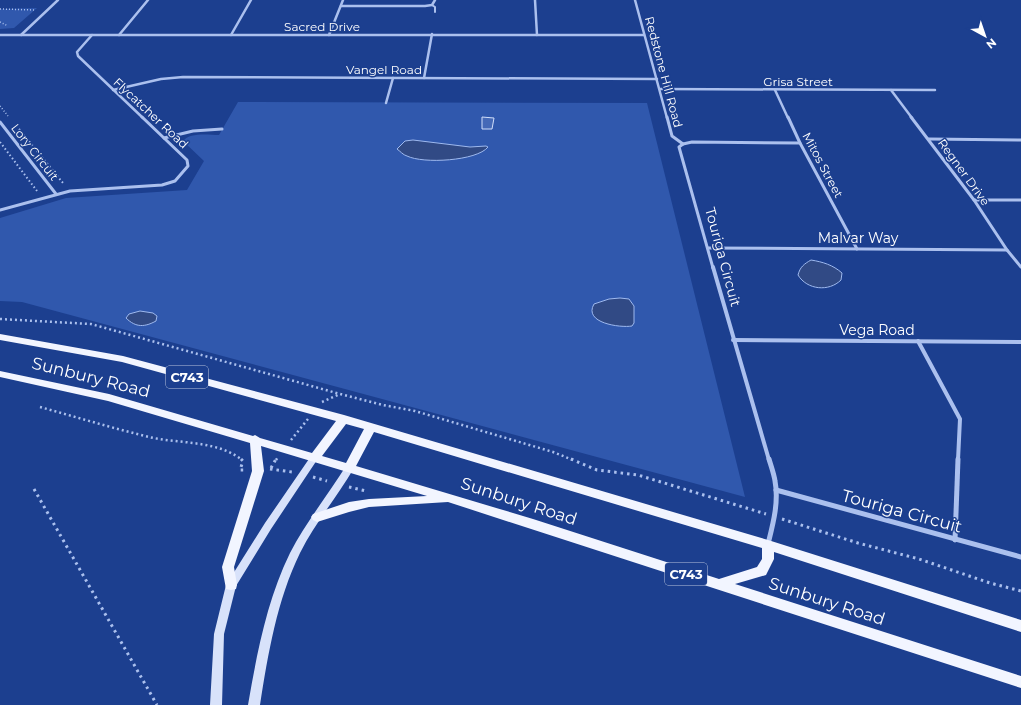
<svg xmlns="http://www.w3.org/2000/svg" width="1021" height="705" font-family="Montserrat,sans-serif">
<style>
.green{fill:#3058ad}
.water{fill:#314a85;stroke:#9eb9ef}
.building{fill:#4569b7;stroke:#d1defa}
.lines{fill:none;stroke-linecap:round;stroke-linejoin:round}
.path-far3{stroke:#abc0ee;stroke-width:1.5;stroke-dasharray:1 2;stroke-linecap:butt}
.path-far2{stroke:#abc0ee;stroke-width:2;stroke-dasharray:1.5 2.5;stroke-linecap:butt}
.path-far1{stroke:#abc0ee;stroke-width:2.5;stroke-dasharray:2 3;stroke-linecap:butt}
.path{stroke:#abc0ee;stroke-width:3;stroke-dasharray:2.5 4;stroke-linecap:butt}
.lane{stroke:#abc0ee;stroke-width:2}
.street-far3{stroke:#abc0ee;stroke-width:2.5}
.street-far2{stroke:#abc0ee;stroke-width:3}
.street-far1{stroke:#abc0ee;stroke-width:4}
.street{stroke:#abc0ee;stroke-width:5}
.secondary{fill:#d8e2fa;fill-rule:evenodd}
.primary{fill:#f2f5ff;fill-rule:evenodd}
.labels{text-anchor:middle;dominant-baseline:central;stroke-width:3;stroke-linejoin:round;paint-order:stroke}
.far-street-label{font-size:12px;fill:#fff;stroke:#1c3f8f}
.shield{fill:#1c3f8f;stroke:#bbc5dd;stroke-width:1}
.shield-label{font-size:13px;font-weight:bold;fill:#fff}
.street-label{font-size:14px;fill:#fff;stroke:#1c3f8f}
.near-street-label{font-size:17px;fill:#fff;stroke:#1c3f8f}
</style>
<rect width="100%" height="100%" fill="#1c3f8f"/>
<g class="green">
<polygon points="37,8 14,28 0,29 0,9"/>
<path d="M238,102L647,103L745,497L22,302L0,301V218L66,198L187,190L204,161L183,141C190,132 208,135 219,135Z"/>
</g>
<g class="water">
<path d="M413,140L470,147L486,146L488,147C477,161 423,164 407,156C403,155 400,151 397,149L405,141Z"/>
<path d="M811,260C823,262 833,265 842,273L841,280C829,292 807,290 798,275C800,267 804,264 811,260Z"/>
<path d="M620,298L629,299L634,306V323L632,326C620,328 583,323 594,304L609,299Z"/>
<path d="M140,311L153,313L157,316L156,321C145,327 136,328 126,318L129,314Z"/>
</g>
<polygon class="building" points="482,117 494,118 492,129 482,129"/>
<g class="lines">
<g class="path-far3">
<polyline points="0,9 35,10"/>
<polyline points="0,22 8,26"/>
<polyline points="0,106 8,116"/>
</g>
<g class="path-far2">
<polyline points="19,129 63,183"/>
<polyline points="0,142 37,191"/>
</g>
<g class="path-far1">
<polyline points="0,319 91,324 340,394 383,405 415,411 553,452 573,460"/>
<polyline points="322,402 340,394"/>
<path d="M40,407C76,417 112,428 149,437C179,444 217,440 242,460"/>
<polyline points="291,440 308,419"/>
<polyline points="276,460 278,457"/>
</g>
<g class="path">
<polyline points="241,459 243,461 240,470 245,470"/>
<polyline points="571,459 597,470 638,475 766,514"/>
<polyline points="271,468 276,459"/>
<polyline points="270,469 292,472"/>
<polyline points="313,477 327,481"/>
<polyline points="349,487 366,491"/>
<polyline points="34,489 157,705"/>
<polyline points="782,519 858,543 919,559 990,583 1021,591"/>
</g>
<polyline class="lane" points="432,5 435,7 435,12"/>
<g class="street-far3">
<polyline points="535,0 537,35"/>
<polyline points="635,0 667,118"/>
<polyline points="341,6 425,6 432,5 435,0"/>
<polyline points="0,35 644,35"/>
<polyline points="21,35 58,0"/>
<polyline points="92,35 77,52 78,56 143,118"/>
<polyline points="119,35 148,0"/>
<polyline points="231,35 251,0"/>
<polyline points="329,35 343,0"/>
<polyline points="424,78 432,34"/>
<polyline points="660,89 935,90"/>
<polyline points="113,90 161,79 183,77 657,79"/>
<polyline points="775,90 788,118"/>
<polyline points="891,90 912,118"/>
<polyline points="386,103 393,78"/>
</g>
<g class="street-far2">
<polyline points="667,117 672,136 683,144"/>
<polyline points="788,117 800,143 857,249"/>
<polyline points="911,117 974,200 1007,250 1021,267"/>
<polyline points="0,122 56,194"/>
<polyline points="164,138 193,131 222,129"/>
<polyline points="929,139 1021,140"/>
<polyline points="974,200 1021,200"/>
<polyline points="0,210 70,191 162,185 175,181 188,166 187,160 142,117"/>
<polyline points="708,248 1007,250"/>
<polyline points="713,268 679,147 683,144 692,142 800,143"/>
</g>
<g class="street-far1">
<polyline points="713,267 769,460"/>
<polyline points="733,340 1021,342"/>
<polyline points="918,341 960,419 958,460"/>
</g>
<g class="street">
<polyline points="776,490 1021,557"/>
<polyline points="955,540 958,459"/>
<path d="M768,544C773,524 779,502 775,481C774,474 771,466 769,459"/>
</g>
<g class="secondary">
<polygon points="314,455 317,456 319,458 317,460 271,529 236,586 224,634 222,705 210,705 214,634 226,585 265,523 311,456"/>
<path d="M349,465L352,466L354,468C337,497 315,523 300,553C277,600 268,654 260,705H248C257,653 267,600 290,553C306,522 328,495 346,466Z"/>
</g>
<path class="primary" d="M0,334L123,356L344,415L768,540L1021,620V632L774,552V559L766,575L735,584L1021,676V688L448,502L369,507L349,512L317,522L313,520L311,517L313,514L349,502L369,499L427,496L261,446L264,471L234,567L237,585L236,589L231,590L226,589L222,567L252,471L250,443L108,401L0,377V371L109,394L253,436L255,435L260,438L312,453L336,421L122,362L0,340ZM346,424L364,429L346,463L322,456ZM374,432L762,548V559L757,567L719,579L533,519L356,466Z"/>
</g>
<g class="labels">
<g class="far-street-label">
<text x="322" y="26">Sacred Drive</text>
<text x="384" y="69">Vangel Road</text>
<text transform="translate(664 72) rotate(75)">Redstone Hill Road</text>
<text x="798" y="81">Grisa Street</text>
<text transform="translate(151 113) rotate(43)">Flycatcher Road</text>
<text transform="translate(35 152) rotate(52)">Lory Circuit</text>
<text transform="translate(823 165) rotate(62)">Mitos Street</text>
<text transform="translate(964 172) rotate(54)">Regner Drive</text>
</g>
<g class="shield">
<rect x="166" y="366" width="42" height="22" rx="3"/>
<rect x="665" y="563" width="42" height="22" rx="3"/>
</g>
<g class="shield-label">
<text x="187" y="377">C743</text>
<text x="686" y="574">C743</text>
</g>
<g class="street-label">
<text x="858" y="238">Malvar Way</text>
<text transform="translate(723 257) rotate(75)">Touriga Circuit</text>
<text x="877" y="330">Vega Road</text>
</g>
<g class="near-street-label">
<text transform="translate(91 377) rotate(14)">Sunbury Road</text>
<text transform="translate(519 501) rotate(18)">Sunbury Road</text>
<text transform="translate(902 511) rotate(15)">Touriga Circuit</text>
<text transform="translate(827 601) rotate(18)">Sunbury Road</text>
</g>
</g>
<g transform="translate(985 36) rotate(140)" stroke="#1c3f8f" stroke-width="3" paint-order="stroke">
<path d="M0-3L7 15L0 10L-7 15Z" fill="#ffffff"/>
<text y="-6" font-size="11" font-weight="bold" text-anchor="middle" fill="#ffffff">N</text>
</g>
</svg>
